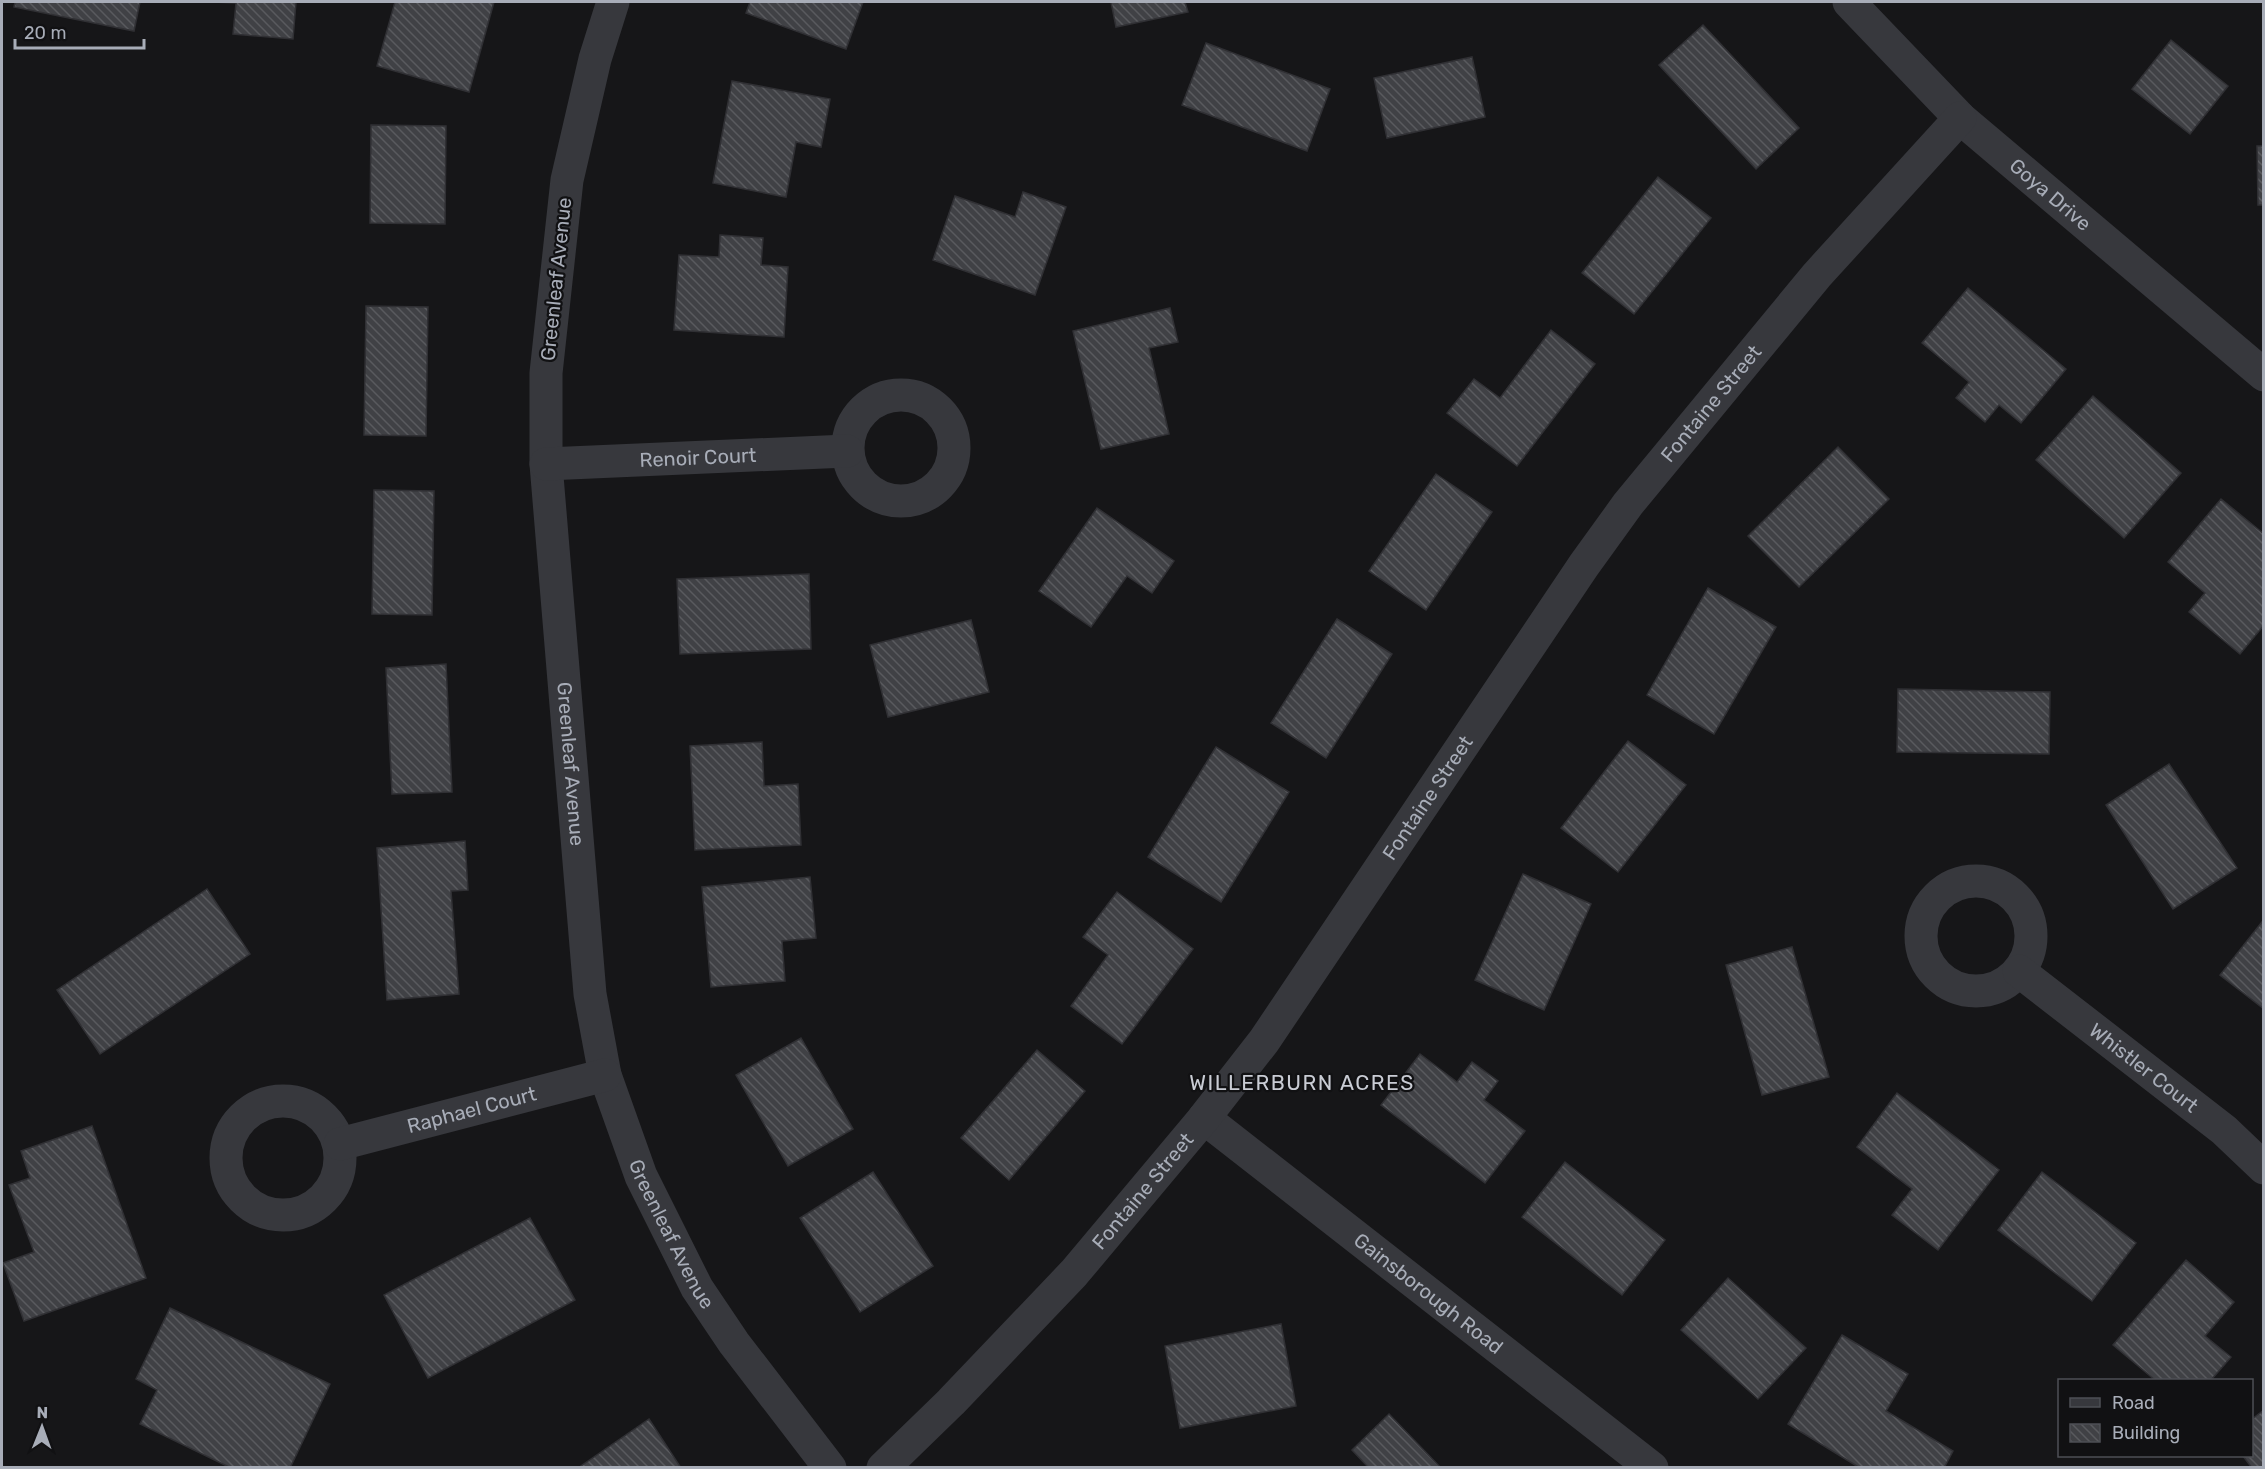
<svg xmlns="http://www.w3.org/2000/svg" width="2265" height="1469" font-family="Rubik,sans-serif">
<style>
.building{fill:url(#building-back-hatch);stroke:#303034;stroke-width:1.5}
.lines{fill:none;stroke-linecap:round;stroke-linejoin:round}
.minor{stroke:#37383d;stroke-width:33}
.labels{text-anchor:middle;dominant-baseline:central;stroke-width:4.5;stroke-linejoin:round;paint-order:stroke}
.street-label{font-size:20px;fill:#a8adb8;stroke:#111113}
.neighbourhood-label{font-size:21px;letter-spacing:1.5px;fill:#c9ccd4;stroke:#111113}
</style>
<defs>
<pattern id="building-back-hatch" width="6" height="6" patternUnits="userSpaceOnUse" patternTransform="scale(1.5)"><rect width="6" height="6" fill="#404145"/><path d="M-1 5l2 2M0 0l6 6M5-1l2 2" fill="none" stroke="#595a5e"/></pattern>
</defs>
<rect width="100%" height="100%" fill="#161618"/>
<g class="building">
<polygon points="15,2 140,2 134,31 14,7"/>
<polygon points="212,2 296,2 293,39 233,34 236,3"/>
<polygon points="395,2 494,2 469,92 377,66"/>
<polygon points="750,2 863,2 846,49 746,13"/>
<polygon points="1111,2 1185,2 1188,12 1116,27"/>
<polygon points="1703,25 1799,128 1756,169 1659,65"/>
<polygon points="2171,40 2228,86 2190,134 2132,89"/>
<polygon points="1206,43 1330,89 1307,151 1182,105"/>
<polygon points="1472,57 1485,117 1387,138 1374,78"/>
<polygon points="732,81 830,99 821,147 796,142 786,197 713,183"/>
<polygon points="371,125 446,126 445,224 370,223"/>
<polygon points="2257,146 2264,146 2264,205 2258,205"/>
<polygon points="1658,177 1711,218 1634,314 1582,273"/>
<polygon points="1023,192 1066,207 1035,295 933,260 955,196 1015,217"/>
<polygon points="720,235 763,238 761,265 788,267 784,337 674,330 679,255 719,257"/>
<polygon points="1968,288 2066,369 2021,423 1999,405 1985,422 1956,398 1969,382 1922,343"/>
<polygon points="366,306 428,307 426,436 364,435"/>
<polygon points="1170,308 1178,342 1149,348 1169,434 1101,449 1073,331"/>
<polygon points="1551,330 1595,364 1517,466 1447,413 1474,379 1500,398"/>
<polygon points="2093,396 2181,473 2124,538 2036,460"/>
<polygon points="1838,447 1889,499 1799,587 1748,536"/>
<polygon points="1436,474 1492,512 1426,610 1369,571"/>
<polygon points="374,490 434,491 432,615 372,614"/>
<polygon points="2221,499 2264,534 2264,625 2240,654 2189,612 2205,593 2168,562"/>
<polygon points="1097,508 1174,561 1152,593 1127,576 1091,627 1039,591"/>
<polygon points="809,574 811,649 680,654 677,579"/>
<polygon points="1708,588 1776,627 1714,734 1647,695"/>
<polygon points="1337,619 1392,654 1326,758 1271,723"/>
<polygon points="971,620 989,692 888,717 870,645"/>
<polygon points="446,664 452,792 392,794 386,668"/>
<polygon points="1898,689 2050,692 2049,754 1897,752"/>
<polygon points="1628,741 1686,785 1618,872 1561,828"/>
<polygon points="762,742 764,786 798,784 801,845 695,850 690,746"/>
<polygon points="1216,747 1289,792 1221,902 1148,857"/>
<polygon points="2169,764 2237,868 2173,909 2106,805"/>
<polygon points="465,841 468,890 451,891 459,994 387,1000 377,848"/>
<polygon points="1523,874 1591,904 1544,1010 1475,980"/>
<polygon points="810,877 816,938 782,941 785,981 711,987 702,887"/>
<polygon points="207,889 250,954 100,1054 57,990"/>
<polygon points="1117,892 1193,949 1122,1044 1071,1006 1108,955 1083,937"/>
<polygon points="2262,922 2264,924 2264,1009 2220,975"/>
<polygon points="1792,947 1829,1077 1762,1095 1726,965"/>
<polygon points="801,1038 853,1129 788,1166 736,1075"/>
<polygon points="1037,1050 1085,1091 1009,1180 961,1138"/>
<polygon points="1420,1054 1457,1082 1472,1062 1498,1081 1484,1100 1525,1131 1485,1183 1381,1105"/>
<polygon points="1897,1093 1999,1170 1938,1250 1892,1215 1912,1189 1857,1147"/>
<polygon points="92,1126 146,1278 24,1321 3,1263 34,1252 9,1185 30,1178 21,1151"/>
<polygon points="1565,1162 1665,1240 1622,1295 1522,1217"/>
<polygon points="873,1172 933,1266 860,1312 800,1218"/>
<polygon points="2042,1172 2136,1243 2092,1301 1998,1230"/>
<polygon points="530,1218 575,1300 428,1378 384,1295"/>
<polygon points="2186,1260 2234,1302 2205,1336 2231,1357 2211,1380 2155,1380 2113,1345"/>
<polygon points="1728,1278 1806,1348 1758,1399 1681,1330"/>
<polygon points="170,1308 330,1384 290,1468 231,1468 140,1424 157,1390 136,1379"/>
<polygon points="1281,1324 1296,1406 1180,1428 1165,1346"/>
<polygon points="1842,1335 1908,1374 1886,1411 1953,1451 1944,1468 1860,1468 1788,1424"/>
<polygon points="2264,1410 2264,1468 2252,1468 2243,1456 2252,1456 2252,1419"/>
<polygon points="1389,1414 1441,1468 1369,1468 1352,1450"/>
<polygon points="649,1419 681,1468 578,1468"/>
</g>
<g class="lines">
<g class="minor">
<path id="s1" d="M613,2L595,59L567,180L546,373V464L590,994L605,1075L641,1176L697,1288L734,1343L830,1468"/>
<path id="s2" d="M1849,2L1960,118L2264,375"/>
<circle cx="901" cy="448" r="53"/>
<path id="s3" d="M546,464L847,451"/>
<circle cx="1976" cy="936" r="55"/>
<path id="s4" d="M2019,971L2224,1130L2264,1168"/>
<circle cx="283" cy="1158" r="57"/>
<path id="s5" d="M1204,1118L1652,1468"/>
<path id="s6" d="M340,1144L605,1075"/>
<path id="s7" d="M883,1468L951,1402L1074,1273L1204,1118L1264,1041L1584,565L1628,504L1817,275L1960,118"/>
</g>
</g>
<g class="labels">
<g class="street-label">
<text stroke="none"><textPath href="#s2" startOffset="279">Goya Drive</textPath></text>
<text transform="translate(556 279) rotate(-84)">Greenleaf Avenue</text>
<text stroke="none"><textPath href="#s7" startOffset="1352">Fontaine Street</textPath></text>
<text stroke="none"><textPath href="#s3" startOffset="152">Renoir Court</textPath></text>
<text stroke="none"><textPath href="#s1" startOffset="770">Greenleaf Avenue</textPath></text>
<text stroke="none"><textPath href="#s7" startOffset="866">Fontaine Street</textPath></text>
<text stroke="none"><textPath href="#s4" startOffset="158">Whistler Court</textPath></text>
<text stroke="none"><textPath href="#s6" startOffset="136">Raphael Court</textPath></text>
<text stroke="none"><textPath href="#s7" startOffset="380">Fontaine Street</textPath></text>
<text stroke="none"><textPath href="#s1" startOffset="1256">Greenleaf Avenue</textPath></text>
<text stroke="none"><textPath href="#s5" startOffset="285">Gainsborough Road</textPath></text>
</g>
<g class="neighbourhood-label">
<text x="1302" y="1082">WILLERBURN ACRES</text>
</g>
</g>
<rect width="2265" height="1469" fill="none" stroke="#a8adb8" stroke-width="6"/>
<rect x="2058" y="1379" width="195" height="78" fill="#111113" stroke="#4d4f55" stroke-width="1.5"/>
<rect x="2070" y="1398" width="30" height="9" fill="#37383d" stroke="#4d4f55" stroke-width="1.5"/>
<text x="2112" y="1409" font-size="18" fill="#a8adb8">Road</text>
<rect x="2070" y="1424" width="30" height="18" fill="url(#building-back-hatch)" stroke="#4d4f55" stroke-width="1.5"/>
<text x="2112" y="1439" font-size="18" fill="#a8adb8">Building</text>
<g transform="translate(42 1427) rotate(1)" stroke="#111113" stroke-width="4.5" paint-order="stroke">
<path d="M0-4.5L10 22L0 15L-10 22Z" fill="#a8adb8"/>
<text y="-9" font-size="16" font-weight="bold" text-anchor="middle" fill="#a8adb8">N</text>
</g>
<path d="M15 39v9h129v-9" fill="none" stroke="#a8adb8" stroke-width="3"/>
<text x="24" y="39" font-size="18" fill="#a8adb8" stroke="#111113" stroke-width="4.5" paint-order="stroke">20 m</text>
</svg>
